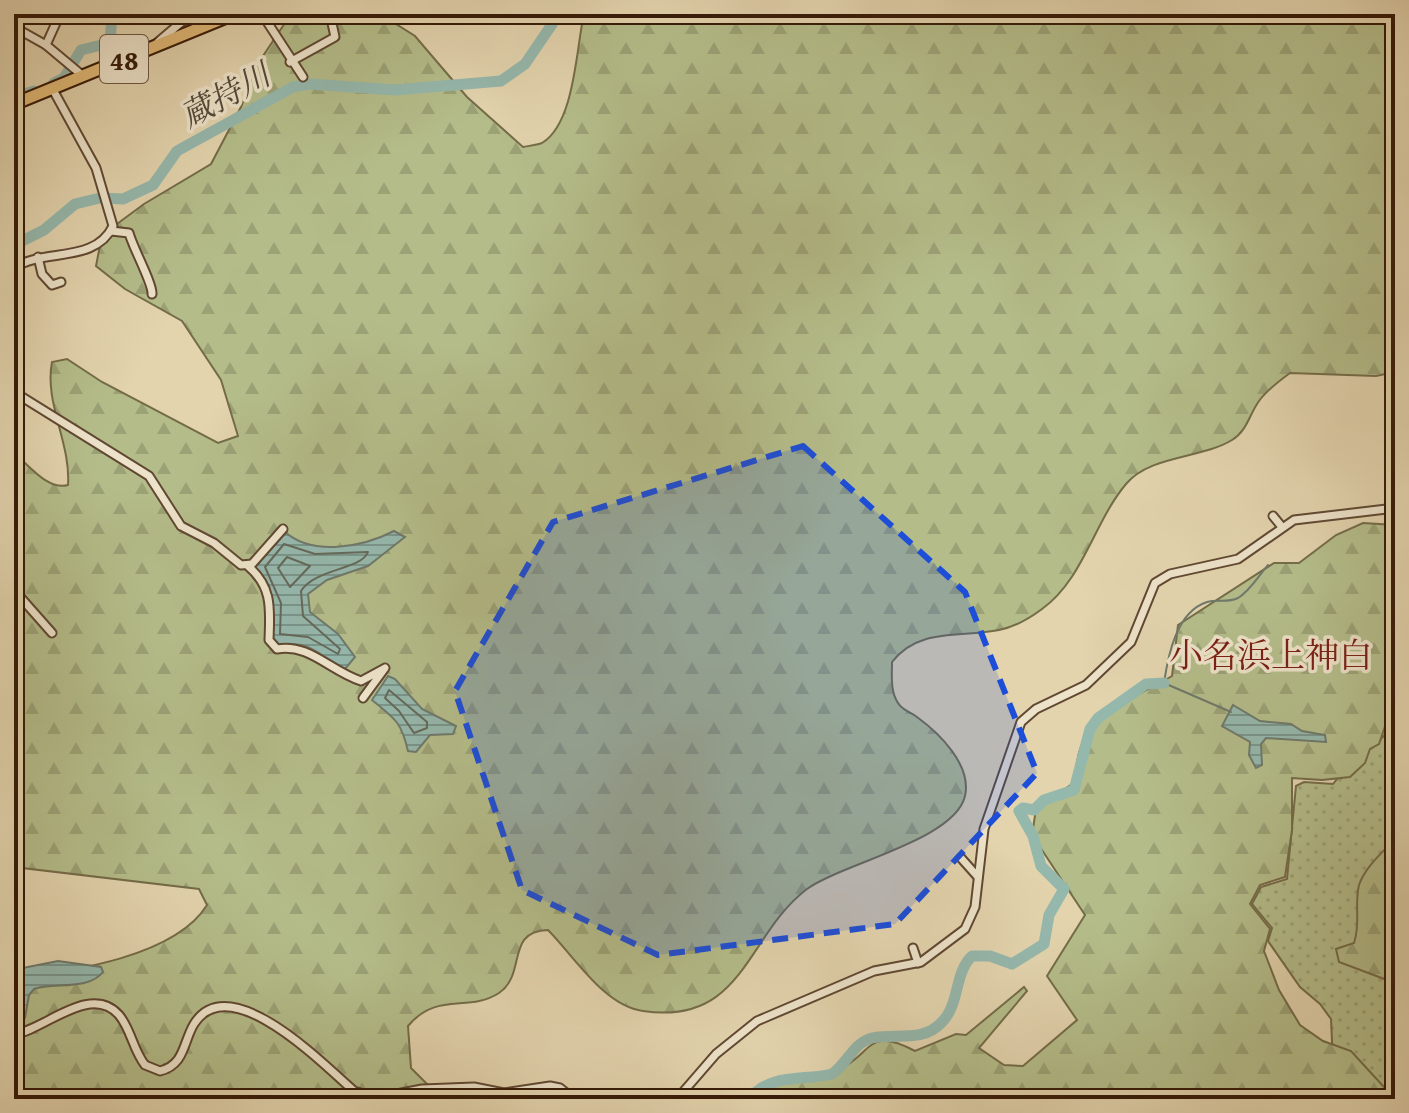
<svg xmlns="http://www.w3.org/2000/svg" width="1409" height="1113" font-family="'Gentium Book Plus','Noto Serif JP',serif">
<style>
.grass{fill:url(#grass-dots);stroke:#746c49;stroke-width:2}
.forest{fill:url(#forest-firs);stroke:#746c49;stroke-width:2}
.water{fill:url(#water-rules);stroke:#6f796b;stroke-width:2}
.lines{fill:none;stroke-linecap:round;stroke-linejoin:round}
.shore{stroke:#65695a;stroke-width:2}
.stream{stroke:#6f796b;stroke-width:2}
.river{stroke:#95b8ad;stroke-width:11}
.minor-casing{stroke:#604832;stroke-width:11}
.primary-casing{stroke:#351a08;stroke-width:15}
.minor{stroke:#ede3ca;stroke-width:7}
.primary{stroke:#e2ba77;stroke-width:11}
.marked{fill:#1d4ed8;fill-opacity:0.2;stroke:#1d4ed8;stroke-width:6;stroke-dasharray:16 10;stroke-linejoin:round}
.labels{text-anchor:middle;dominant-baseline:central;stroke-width:7;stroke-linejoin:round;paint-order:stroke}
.shield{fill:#ede3ca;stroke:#6c5642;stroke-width:2}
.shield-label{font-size:28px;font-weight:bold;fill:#351a08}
.water-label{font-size:32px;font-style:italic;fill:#52493a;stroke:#ede3ca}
.quarter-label{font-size:34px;fill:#7a1f14;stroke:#ede3ca}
</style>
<defs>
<pattern id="grass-dots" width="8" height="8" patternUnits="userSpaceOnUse" patternTransform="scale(2)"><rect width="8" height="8" fill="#b4bd8a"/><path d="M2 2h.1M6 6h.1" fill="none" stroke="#9ba276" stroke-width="1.8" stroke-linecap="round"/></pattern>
<pattern id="forest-firs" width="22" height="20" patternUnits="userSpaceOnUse" patternTransform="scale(2)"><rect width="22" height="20" fill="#b4bd8a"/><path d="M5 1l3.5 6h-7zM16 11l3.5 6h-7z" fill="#9ba276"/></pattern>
<pattern id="water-rules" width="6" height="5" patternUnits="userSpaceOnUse" patternTransform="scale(2)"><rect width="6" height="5" fill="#95b8ad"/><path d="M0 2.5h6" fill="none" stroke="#7a958b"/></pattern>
</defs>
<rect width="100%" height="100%" fill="#e3d4ae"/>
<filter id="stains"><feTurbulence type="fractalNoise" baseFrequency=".0025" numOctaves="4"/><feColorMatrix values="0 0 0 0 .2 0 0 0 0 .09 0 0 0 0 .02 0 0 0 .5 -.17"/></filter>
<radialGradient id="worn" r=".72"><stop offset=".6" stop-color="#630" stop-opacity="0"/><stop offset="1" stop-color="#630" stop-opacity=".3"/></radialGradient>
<polygon class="grass" points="1395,712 1395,1094 1333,1063 1331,1019 1320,1004 1300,987 1268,941 1272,928 1252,904 1261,887 1287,879 1296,786 1304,782 1333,784 1349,764 1384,736"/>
<g class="forest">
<path d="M291,14H380L415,36L467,97L523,147C528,146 537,145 542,143C575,123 576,48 584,14H1395V372L1376,376L1290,373C1279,381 1267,390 1259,401C1249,415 1247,431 1232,440C1201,459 1150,455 1126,484C1094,522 1083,580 1042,609C1030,618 1014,627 999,630C961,638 919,627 892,662C892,675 890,691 898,703C902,710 910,712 917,717C939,733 972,765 965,796C955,840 843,863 807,889C746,935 744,1026 643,1011C604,1006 574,956 548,930C505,931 527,974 499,993C468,1013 437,991 408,1026L411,1068L442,1099H14V979C71,971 175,957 207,905L199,889L14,867V453C29,465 48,491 68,485C71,443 44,403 52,362L67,359L102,382L218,443L238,436L221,380L182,321L125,289L96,266L102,235L144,204L211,164L241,107L257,65Z"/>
<path d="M1363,523L1395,525L1393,703L1379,744L1370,749L1365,763L1350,777L1322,780L1292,778V830L1285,877L1260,885L1250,904L1270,929L1264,951L1279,990L1300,1025L1323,1041L1351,1051L1395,1099H757L772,1079C793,1078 820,1079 840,1069C873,1053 867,1026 915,1051L956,1034L966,1035L1024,987L1027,991L979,1048L1004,1065L1023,1066L1077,1020L1047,976L1085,915L1032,835L1036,809L1075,782C1077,710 1119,708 1172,676L1178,625L1274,563H1299L1336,535Z"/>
<path d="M1395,839V983L1339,962L1336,949L1354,943C1361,923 1354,904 1359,885C1365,867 1382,853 1395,839Z"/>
</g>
<g class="water">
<path d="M284,531C312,557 363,547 394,531L405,537L368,566L327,580L308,594L310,612L338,634L355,657L345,669C323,659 306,636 281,647L272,641C273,610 273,593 253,567Z"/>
<path d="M388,676L395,679L422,709L456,726L453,734L430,735L416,752L408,751C401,721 395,719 372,700Z"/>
<polygon points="1233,705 1260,721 1291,724 1302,731 1325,735 1326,742 1266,738 1261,744 1262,765 1256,768 1249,755 1250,742 1222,726"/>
<path d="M14,957L23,968L58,961L101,967L103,972C88,991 54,982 34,989L29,995L25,1018L20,1022L14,1020Z"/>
</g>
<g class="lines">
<g class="shore">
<path d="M284,544L315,554L368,552C361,570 316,568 301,591L303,616L340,649L338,654L308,637L280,634L281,603L265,567Z"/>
<polygon points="287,557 310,566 290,587 278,568"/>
<polygon points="389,690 427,722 427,728 414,733 399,711 385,698"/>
</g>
<path class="stream" d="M1231,712L1164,683C1168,656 1176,612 1207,602C1217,599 1228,603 1238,598C1250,591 1259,575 1268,565"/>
<g class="river">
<polyline points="54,83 64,78 81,50 110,43 112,14"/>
<polyline points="14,97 34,91"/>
<polyline points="14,245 44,230 75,204 100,198 123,199 153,185 177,151 293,87 309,84 395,90 501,81 525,64 559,14"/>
<path d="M750,1099C769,1073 803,1081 832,1074C847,1064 854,1042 872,1038C897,1033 923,1043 942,1022C960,1004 954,973 972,956H990L1012,964L1044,944L1049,915L1064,889L1041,866L1033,836L1019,811L1023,808L1034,810L1044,800L1074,790L1090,729L1098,718L1146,684L1164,683"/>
</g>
<defs>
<g id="minor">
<polyline points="60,14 46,45 83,76"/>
<polyline points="262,14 303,77"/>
<polyline points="14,27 46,45"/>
<polyline points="158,42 191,14"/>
<polyline points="290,62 335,37 330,14"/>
<path d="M111,231L129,233C133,248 153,284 152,294"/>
<polyline points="38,257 42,274 52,285 61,282"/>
<path d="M14,268C43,248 95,264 113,226L96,168L52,88"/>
<polyline points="14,392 149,476 181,526 214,543 241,565 252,564 283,529"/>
<polyline points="1273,516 1282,527"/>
<path d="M248,566C273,587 270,610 269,640L277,649C309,643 330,671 361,681L385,668L363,698"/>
<polyline points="14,590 52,633"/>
<polyline points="961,858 978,877"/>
<polyline points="913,948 918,963"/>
<path d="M14,1034C42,1032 90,982 119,1015C131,1029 133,1050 145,1065L160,1071C185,1065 183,1042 194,1024C230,967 326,1067 354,1091L376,1098L422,1089L474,1087L504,1093L550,1086L560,1088L574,1099"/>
<polyline points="612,1098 612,1099"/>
<polyline points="677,1099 716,1054 757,1021 874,971 921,962 965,929 975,907 984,829 1021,722 1036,709 1086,685 1131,642 1155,583 1170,574 1238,559 1294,520 1395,508"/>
</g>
<polyline id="primary" points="14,104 234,14"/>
</defs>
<use href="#minor" class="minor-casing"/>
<use href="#primary" class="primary-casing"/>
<use href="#minor" class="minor"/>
<use href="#primary" class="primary"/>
</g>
<path class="marked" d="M803,446L965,592L1037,773L895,924L658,955L522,890L455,691L553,522Z"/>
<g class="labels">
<rect class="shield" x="100" y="35" width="48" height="48" rx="6"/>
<g class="shield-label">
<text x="124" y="59">48</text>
</g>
<g class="water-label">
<text transform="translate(225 95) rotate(-29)">蔵持川</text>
</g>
<g class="quarter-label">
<text x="1271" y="654">小名浜上神白</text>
</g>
</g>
<rect width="1409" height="1113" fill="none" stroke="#e3d4ae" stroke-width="48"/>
<rect x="16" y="16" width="1377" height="1081" fill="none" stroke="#351a08" stroke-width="4"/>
<rect x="24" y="24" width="1361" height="1065" fill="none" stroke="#351a08" stroke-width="2"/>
<rect width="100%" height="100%" filter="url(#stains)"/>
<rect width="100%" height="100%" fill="url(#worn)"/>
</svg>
